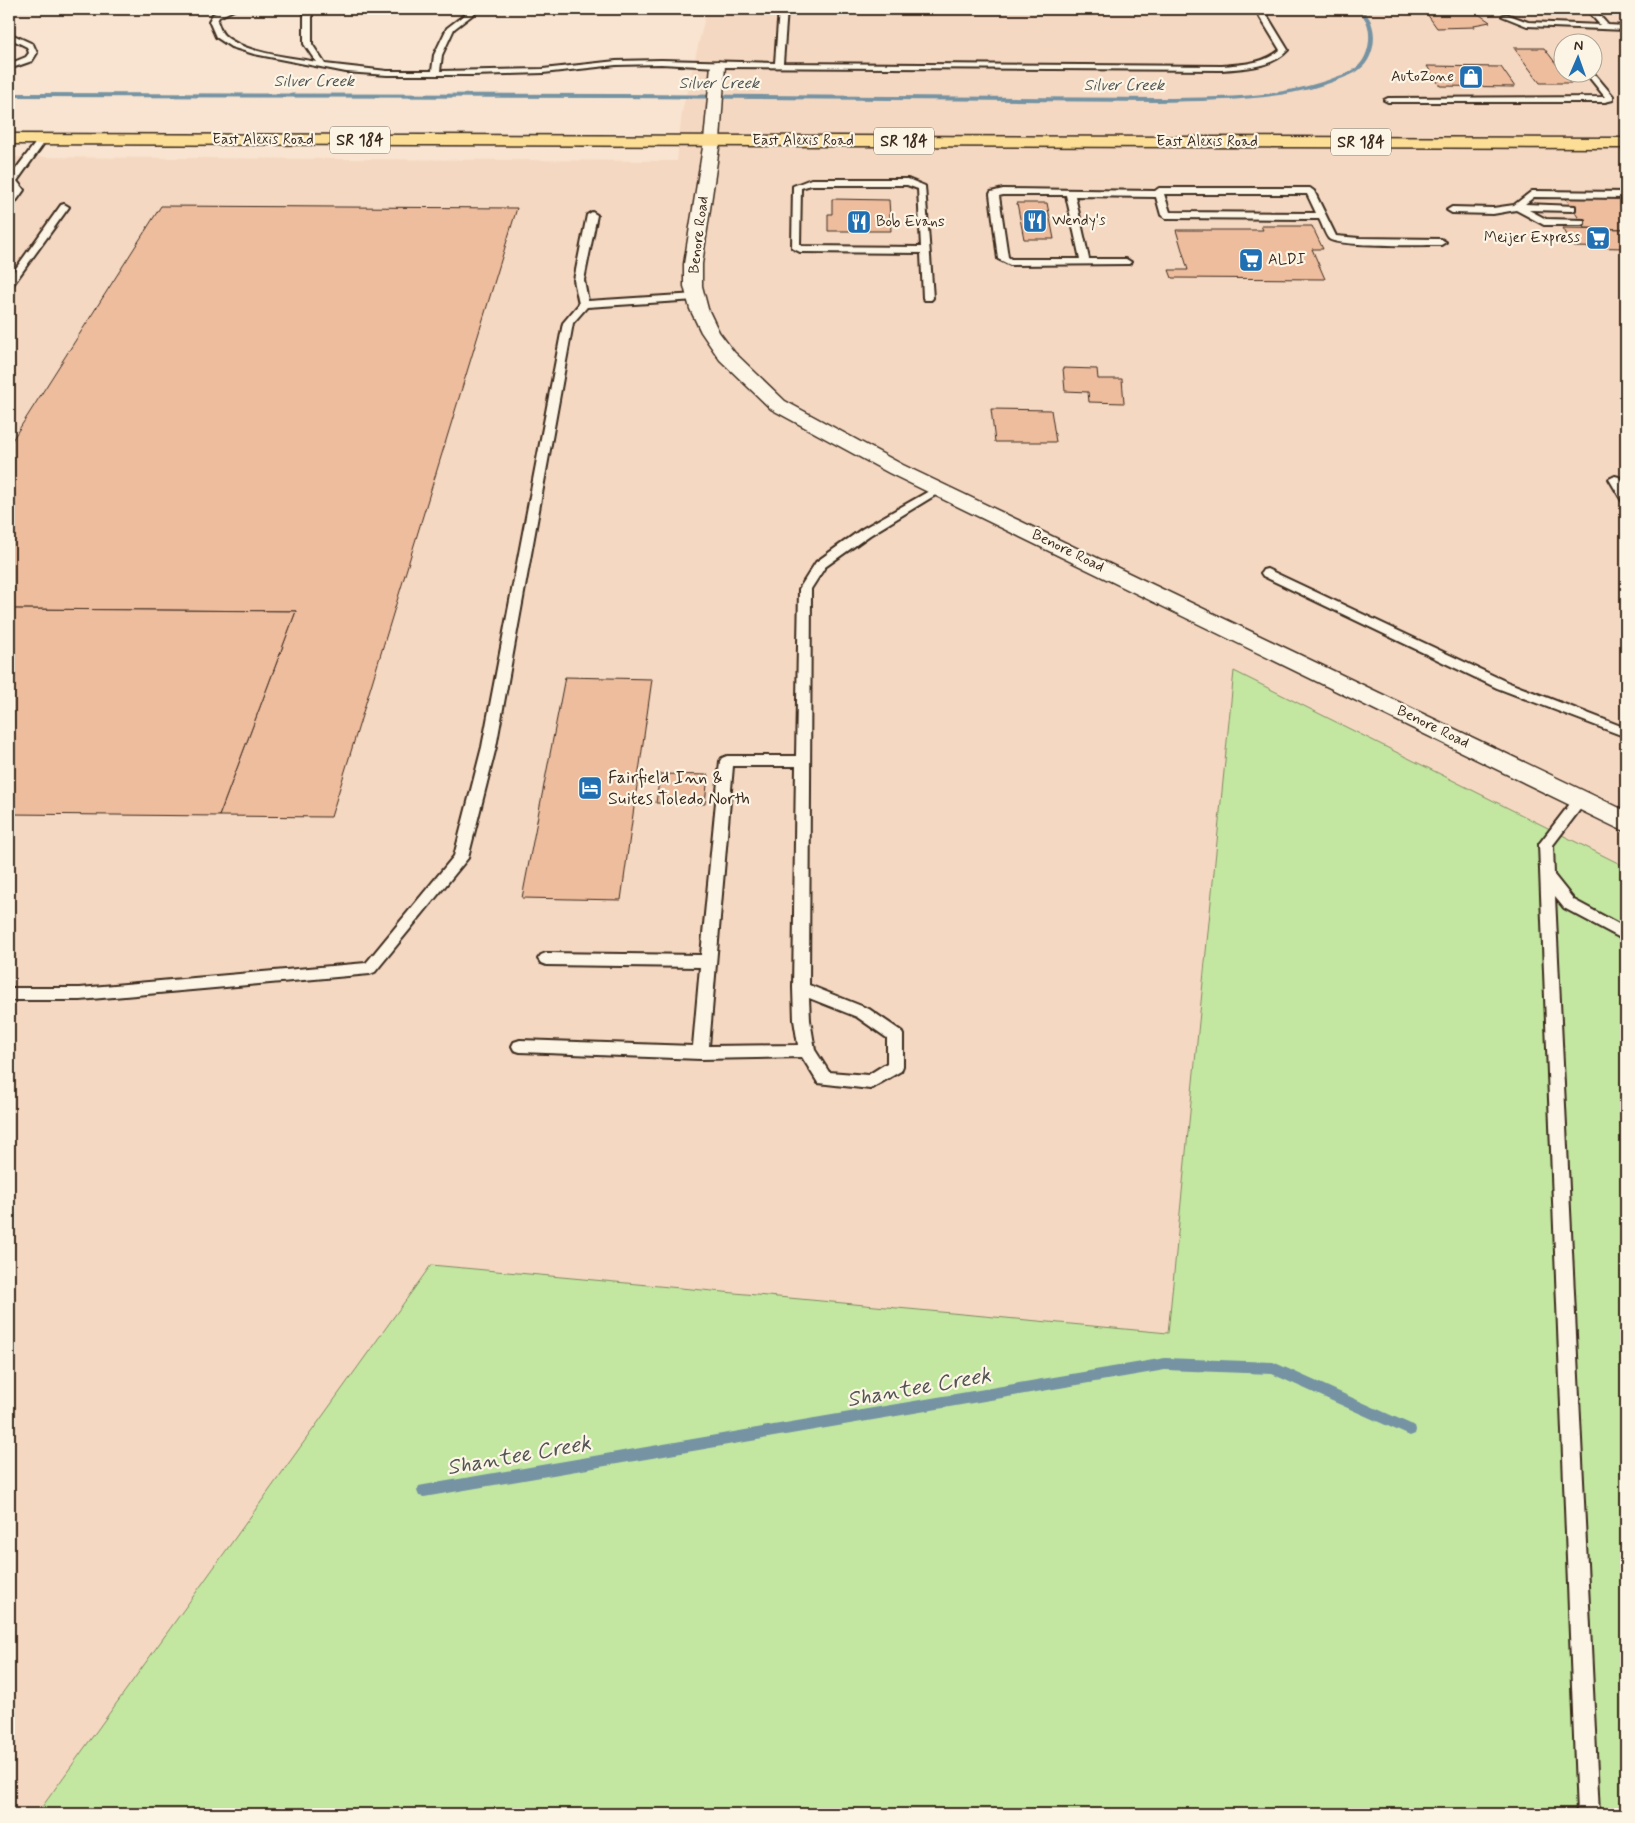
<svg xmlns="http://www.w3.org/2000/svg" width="1635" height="1823" font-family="Mynerve,sans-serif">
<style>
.built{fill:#f5d8c1;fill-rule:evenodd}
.green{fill:#c3e7a1;stroke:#7f8860}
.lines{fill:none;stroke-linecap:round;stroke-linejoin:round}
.stream{fill:#7493a3;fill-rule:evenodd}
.building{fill:#eebd9e;stroke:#3b2a1e}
.lane-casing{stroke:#3b2a1e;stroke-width:4}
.street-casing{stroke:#3b2a1e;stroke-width:3}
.secondary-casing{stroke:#3b2a1e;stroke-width:3}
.primary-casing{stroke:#3b2a1e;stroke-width:3}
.lane{fill:#fcf5e5;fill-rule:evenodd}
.street{fill:#fcf5e5;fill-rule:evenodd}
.secondary{fill:#fcf5e5;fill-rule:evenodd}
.primary{fill:#fcde96;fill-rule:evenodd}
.labels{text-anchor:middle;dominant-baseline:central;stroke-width:4.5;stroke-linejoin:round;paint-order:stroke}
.far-poi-label{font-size:15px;fill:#3b2a1e;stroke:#fcf5e5;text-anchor:start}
.far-street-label{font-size:15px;fill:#3b2a1e;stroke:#fcf5e5}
.far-water-label{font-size:16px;font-style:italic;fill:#535655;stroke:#fcf5e5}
.shield{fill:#fcf5e5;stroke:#75675a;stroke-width:1}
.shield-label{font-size:16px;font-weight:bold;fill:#3b2a1e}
.poi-label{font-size:18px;fill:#3b2a1e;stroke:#fcf5e5;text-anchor:start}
.near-water-label{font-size:22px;font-style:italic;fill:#535655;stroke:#fcf5e5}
</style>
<rect width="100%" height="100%" fill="#f8e4d0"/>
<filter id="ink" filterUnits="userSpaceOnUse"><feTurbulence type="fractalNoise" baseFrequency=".02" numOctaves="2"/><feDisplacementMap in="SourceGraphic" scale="10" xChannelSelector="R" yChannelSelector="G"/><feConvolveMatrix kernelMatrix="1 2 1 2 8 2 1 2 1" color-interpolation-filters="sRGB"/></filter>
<g filter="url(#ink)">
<path class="built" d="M707,9H1626V867L1234,671L1168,1333L431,1265L37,1814H9V157L677,161L682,112ZM1562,42H1592V72H1562Z"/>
<polygon class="green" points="1234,671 1626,867 1626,1814 37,1814 431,1265 1168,1333"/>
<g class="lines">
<g class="stream">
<path d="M1358,9H1362C1366,14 1371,19 1372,25C1377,40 1372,61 1359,70C1353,75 1345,77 1338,80C1281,102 1217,100 1156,102L619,98L9,97V93L619,94L1156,98C1216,97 1279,99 1336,77C1345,74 1354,71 1360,64C1369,54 1372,34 1366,21C1364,17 1360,13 1358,9Z"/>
<polygon points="1165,1358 1273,1362 1415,1426 1416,1430 1415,1434 1410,1436 1272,1374 1165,1370 424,1497 419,1496 417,1491 419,1486 424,1485"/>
</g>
</g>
<g class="building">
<polygon points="1419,9 1476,9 1473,10 1490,22 1474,25 1475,27 1437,28 1427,14 1422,13"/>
<polygon points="1514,48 1544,48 1571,83 1540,83"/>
<polygon points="1427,66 1501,67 1515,87 1440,86"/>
<polygon points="1565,197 1626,197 1626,229 1585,228"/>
<polygon points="832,199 889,200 891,231 828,231 828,214 832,214"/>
<polygon points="1017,203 1047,203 1054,239 1024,239"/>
<polygon points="161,206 517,208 331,817 219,816 296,611 9,609 9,445"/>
<polygon points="1261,226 1312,226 1323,249 1312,249 1325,279 1172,278 1169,270 1188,270 1176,230 1263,230"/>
<polygon points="1563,228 1626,229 1626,248 1574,247"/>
<polygon points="1063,368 1097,369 1098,379 1122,379 1124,403 1089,402 1088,392 1065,391"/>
<polygon points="991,409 1051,410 1056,442 995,442"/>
<polygon points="9,609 296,611 219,816 9,814"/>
<polygon points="565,677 652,679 621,900 522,898"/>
<polygon points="660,774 708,775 705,804 656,803"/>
</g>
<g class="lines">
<defs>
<g id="lane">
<path d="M226,9H236L219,17L217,21C219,25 220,31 224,35C243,53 289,57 316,62L304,44V12L302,9H310L312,12V44L325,64L387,71H432L434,55L447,28L472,9H480L454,29L442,55L440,71L543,69L616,61L661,60L775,63L779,9H787L783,63L1222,66C1242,64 1264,64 1280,50L1255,9H1263L1288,50C1272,68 1245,68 1222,70L718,67L661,64L616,65L543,73L472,75H387L346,72L254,54L231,47L216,37L209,21L213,14Z"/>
<polygon points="1586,9 1594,9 1608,25 1626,26 1626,30 1527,26 1502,16 1506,14 1528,22 1600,25"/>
<polygon points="9,33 33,44 37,53 32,61 9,69 9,64 26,57 29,53 27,47 9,38"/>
<polygon points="1592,71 1613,96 1613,100 1605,102 1388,102 1384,100 1388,98 1605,97 1585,72"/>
<polygon points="40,137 47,139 17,181 24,190 12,207 9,208 9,199 15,190 9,184 9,178"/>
<path d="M811,179H908L925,186L933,298L931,300H925L923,298L921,253L800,252L792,248L793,186ZM811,185H907L918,189L921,247L802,246L800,245L801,188Z"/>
<path d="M1159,188H1310L1314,191L1336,236L1359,238L1441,239L1446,242L1441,245C1425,245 1338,247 1329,239C1325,235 1322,224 1319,219L1166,218L1161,215L1156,197L1075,196L1089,259H1126L1131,262L1129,264L1010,265L998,259L990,194L991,192L1003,189L1155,191ZM1164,194H1307L1316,213L1170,212ZM1003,195H1066L1080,259H1011L1008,257L999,196Z"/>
<polygon points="1532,191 1626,192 1626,198 1534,197 1525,204 1575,206 1575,210 1572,211 1529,210 1546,219 1584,220 1584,224 1581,225 1544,225 1516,210 1493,214 1452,213 1447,210 1452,207 1493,208 1514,205"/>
<polygon points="64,204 69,207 12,286 9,287 9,278 61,205"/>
<polygon points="592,212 597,215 584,280 588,301 696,294 701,297 696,300 587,307 573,323 496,747 468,858 375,972 370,974 80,1000 9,1000 9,988 80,988 366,963 454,856 482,747 563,323 579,304 574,280 587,215"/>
<polygon points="1615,476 1619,477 1626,489 1626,502 1622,501 1609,479"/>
<path d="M938,486L942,487L944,489L942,491L870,535L825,567L811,589L809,985L869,1009L901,1031L903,1035V1066L901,1071L870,1089L818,1083L802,1057L700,1059L520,1052L514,1050L512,1046L514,1042L520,1040L693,1046L700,967L546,965L541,963L538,959L541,955L546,953L701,955L720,761L722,758L727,756H796L799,589L816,562L862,529ZM733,766H796L793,988L794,1020L798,1045L709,1046ZM809,998L857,1017L887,1038V1063L868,1075L829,1072L815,1050L810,1020Z"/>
<polygon points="1267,569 1507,682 1626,728 1626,737 1497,688 1263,576 1261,573 1263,570"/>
<polygon points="1581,794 1586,796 1588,799 1553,845 1554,875 1574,900 1626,928 1626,941 1564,908 1555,897 1599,1814 1577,1814 1539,844 1576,796"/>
</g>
<polygon id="street" points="718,61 723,62 725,65 720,141 718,144 706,144 704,141 711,65 713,62"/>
<polygon id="secondary" points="712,136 718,138 720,141 702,264 702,286 708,309 719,332 734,352 785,401 903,465 1626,811 1626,831 1617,828 889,473 771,409 720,360 701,332 690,309 684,286 684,264 704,141 706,138"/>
<polygon id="primary" points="9,134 1626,138 1626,148 9,144"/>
</defs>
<use href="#lane" class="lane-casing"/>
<use href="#street" class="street-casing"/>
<use href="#secondary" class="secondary-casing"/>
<use href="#primary" class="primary-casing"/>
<use href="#lane" class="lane"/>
<use href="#street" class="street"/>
<use href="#secondary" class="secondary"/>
<use href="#primary" class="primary"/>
</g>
</g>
<defs>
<symbol id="shop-square" viewBox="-11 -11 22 22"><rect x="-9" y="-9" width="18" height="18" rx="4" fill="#1f6fb2" stroke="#fcf5e5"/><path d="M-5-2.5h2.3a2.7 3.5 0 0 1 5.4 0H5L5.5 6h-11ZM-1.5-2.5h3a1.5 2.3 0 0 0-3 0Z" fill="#fff"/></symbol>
<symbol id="restaurant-square" viewBox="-11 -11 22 22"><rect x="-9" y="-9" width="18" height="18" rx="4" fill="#1f6fb2" stroke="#fcf5e5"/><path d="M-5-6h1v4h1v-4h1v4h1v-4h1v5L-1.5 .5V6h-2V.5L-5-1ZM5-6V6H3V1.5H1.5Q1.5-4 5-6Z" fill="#fff"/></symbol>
<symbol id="supermarket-square" viewBox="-11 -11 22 22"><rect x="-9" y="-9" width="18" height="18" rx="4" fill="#1f6fb2" stroke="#fcf5e5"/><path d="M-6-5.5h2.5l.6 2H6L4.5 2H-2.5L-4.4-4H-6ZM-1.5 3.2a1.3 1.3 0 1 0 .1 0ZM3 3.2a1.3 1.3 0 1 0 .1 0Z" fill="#fff"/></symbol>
<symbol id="hotel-square" viewBox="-11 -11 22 22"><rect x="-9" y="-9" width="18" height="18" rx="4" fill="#1f6fb2" stroke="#fcf5e5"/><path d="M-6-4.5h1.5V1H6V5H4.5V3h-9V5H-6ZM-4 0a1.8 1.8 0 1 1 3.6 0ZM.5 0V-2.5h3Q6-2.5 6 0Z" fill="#fff"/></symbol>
</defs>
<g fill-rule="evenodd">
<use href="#shop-square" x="1457" y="63" width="28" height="28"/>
<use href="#restaurant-square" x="1021" y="207" width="28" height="28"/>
<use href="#restaurant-square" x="845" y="208" width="28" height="28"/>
<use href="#supermarket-square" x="1584" y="224" width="28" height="28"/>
<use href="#supermarket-square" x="1237" y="246" width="28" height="28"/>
<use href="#hotel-square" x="576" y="774" width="28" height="28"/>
</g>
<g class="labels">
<g class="far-poi-label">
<text x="1454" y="77" text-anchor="end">AutoZone</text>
<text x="1052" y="221">Wendy's</text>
<text x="876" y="222">Bob Evans</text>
<text x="1580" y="238" text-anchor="end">Meijer Express</text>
<text x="1268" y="260">ALDI</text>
</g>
<g class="far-street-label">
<text x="263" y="140">East Alexis Road</text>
<text x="803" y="141">East Alexis Road</text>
<text x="1207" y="142">East Alexis Road</text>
<text transform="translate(699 235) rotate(-83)">Benore Road</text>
<text transform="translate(1068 551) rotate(26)">Benore Road</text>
<text transform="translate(1433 727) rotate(26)">Benore Road</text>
</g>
<g class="far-water-label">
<text x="314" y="81">Silver Creek</text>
<text x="719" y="83">Silver Creek</text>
<text x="1124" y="85">Silver Creek</text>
</g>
<g class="shield">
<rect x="330" y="126.5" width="60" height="27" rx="4"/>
<rect x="874" y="127.5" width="60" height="27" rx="4"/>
<rect x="1331" y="128.5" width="60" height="27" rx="4"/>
</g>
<g class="shield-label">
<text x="360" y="140">SR 184</text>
<text x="904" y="141">SR 184</text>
<text x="1361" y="142">SR 184</text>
</g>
<g class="poi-label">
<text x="608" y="778">Fairfield Inn &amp;<tspan x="608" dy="21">Suites Toledo North</tspan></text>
</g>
<g class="near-water-label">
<text transform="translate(919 1388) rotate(-10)">Shantee Creek</text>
<text transform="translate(519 1456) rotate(-10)">Shantee Creek</text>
</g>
</g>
<rect width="1635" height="1823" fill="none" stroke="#fcf5e5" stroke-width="30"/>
<rect x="15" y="15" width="1605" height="1793" fill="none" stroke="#3b2a1e" stroke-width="2" filter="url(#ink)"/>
<g transform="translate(1578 58) rotate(2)"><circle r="24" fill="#fcf5e5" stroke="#afa495"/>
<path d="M0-4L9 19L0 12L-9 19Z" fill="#1f6fb2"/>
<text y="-8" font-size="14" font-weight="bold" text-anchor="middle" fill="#3b2a1e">N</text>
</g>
</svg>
